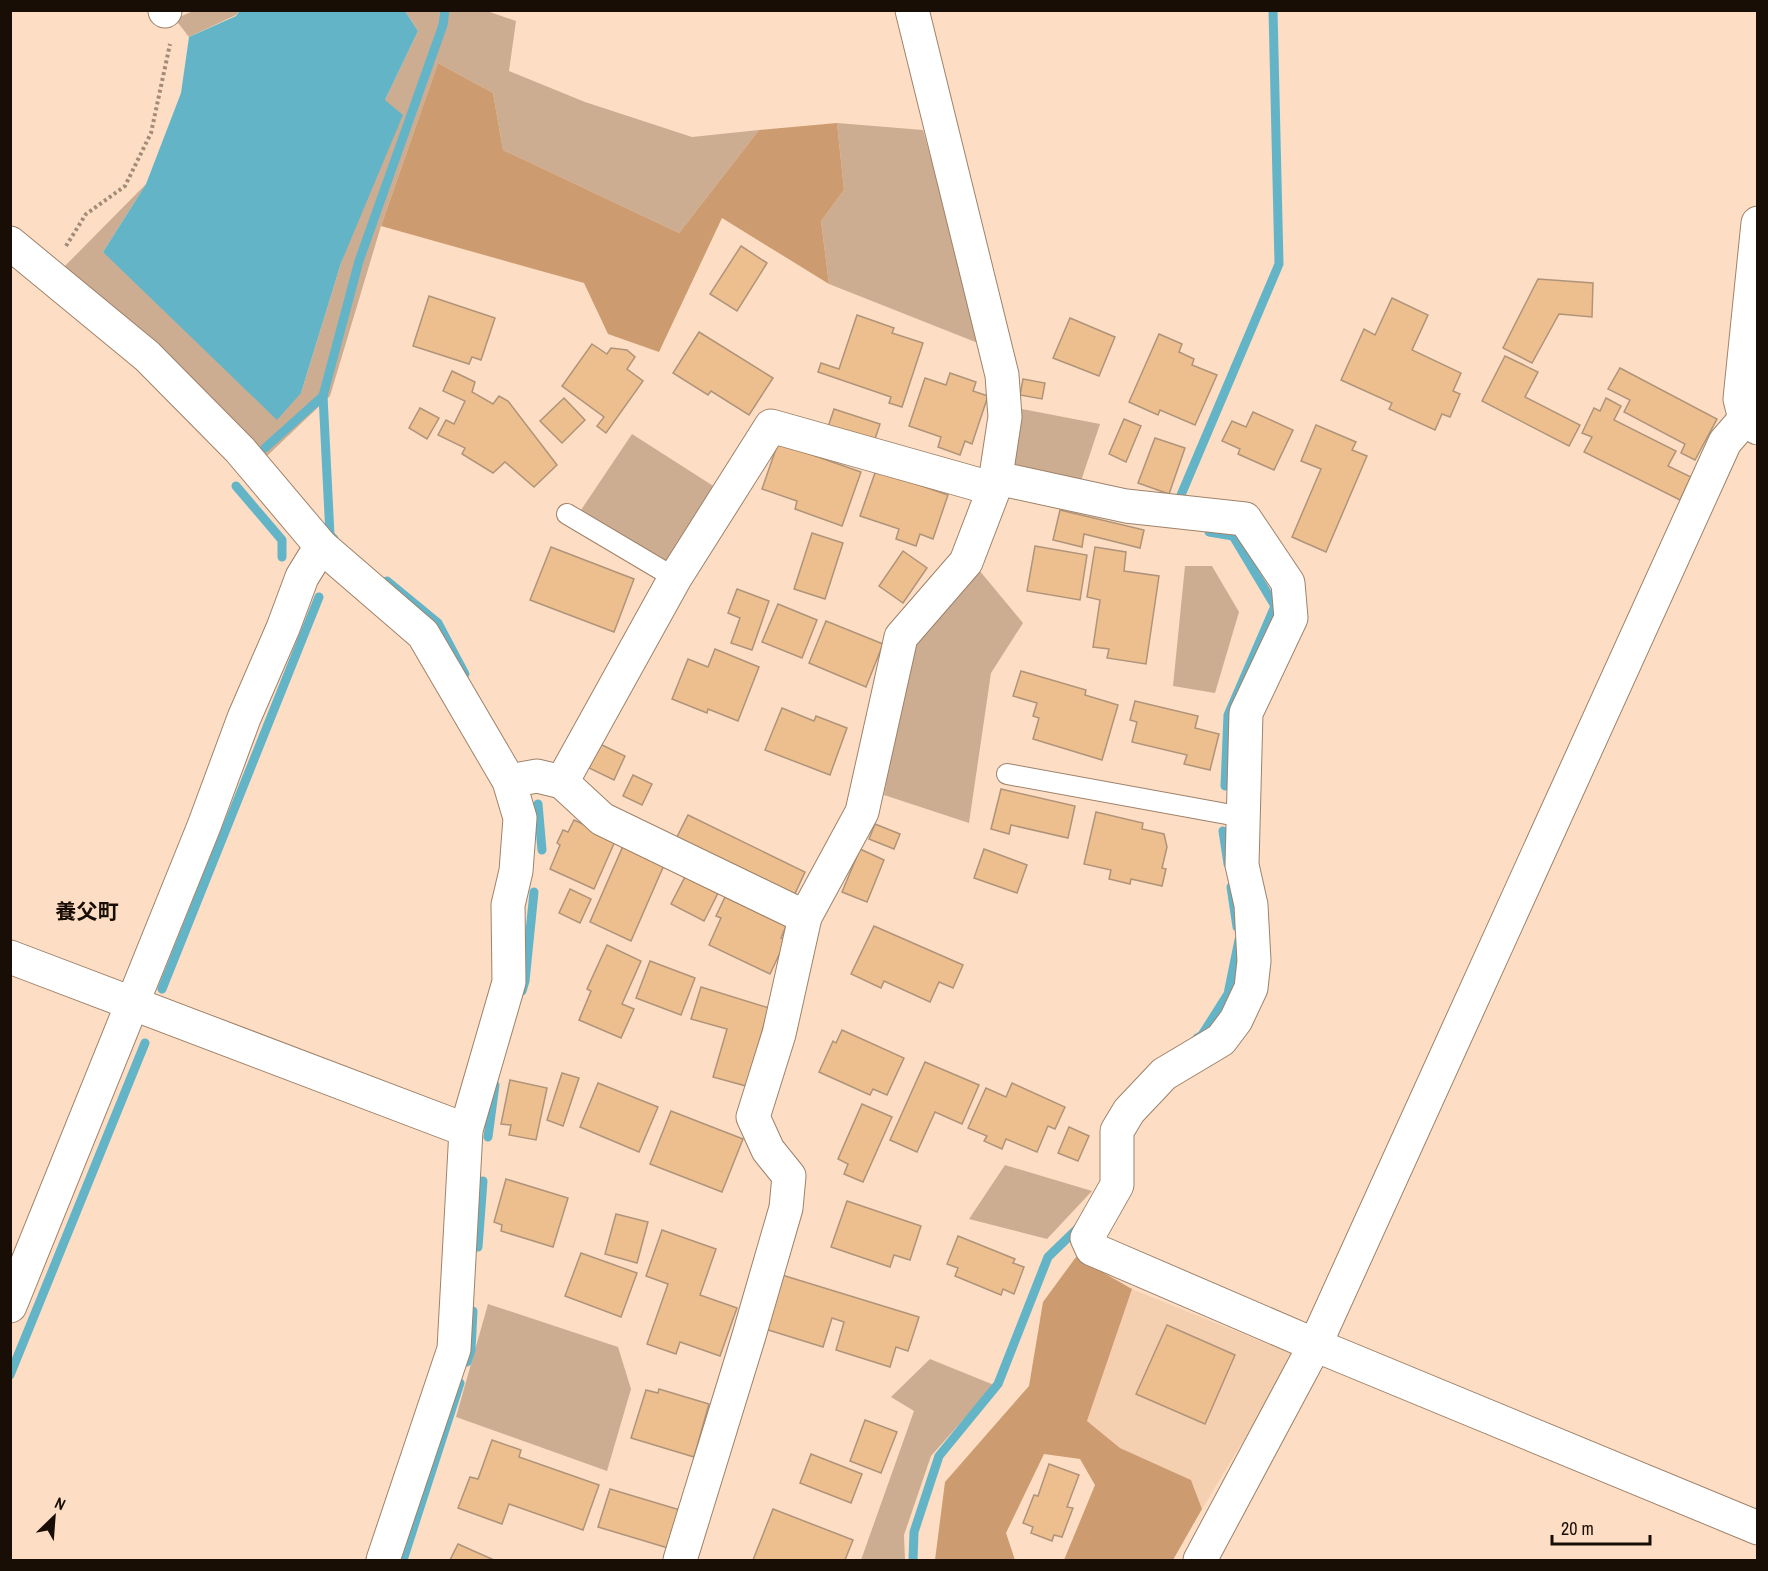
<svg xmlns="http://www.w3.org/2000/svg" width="1768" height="1571" font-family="'Archivo Narrow','Noto Sans JP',sans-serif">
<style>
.built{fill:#f4d0b0}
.green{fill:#cdad91}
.forest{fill:#cd9b70}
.water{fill:#64b4c8}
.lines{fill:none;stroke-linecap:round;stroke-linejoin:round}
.stream{stroke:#64b4c8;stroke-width:9}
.building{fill:#edbe8e;stroke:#af947a;stroke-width:1.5}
.lane-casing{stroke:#9e826a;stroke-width:22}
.street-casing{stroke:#9e826a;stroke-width:35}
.path{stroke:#a28b78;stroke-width:4;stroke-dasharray:3 3;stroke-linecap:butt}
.lane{stroke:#fff;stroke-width:20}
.street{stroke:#fff;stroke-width:33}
.labels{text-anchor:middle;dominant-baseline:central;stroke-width:4.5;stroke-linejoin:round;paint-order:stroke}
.quarter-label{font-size:21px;font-weight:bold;fill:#190e06;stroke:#fddec4}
</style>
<rect width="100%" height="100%" fill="#fddec4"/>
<polygon class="built" points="1132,1289 1295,1355 1202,1509 1191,1480 1120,1448 1087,1421"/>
<g class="green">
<polygon points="193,11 239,11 236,15 189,37 175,19"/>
<polygon points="405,11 487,11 516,21 509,71 585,102 692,137 759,130 679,233 503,150 493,93 438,63 381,226 330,396 267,456 62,269 146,184 103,252 301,393 341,263 385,100 418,31"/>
<polygon points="837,123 923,130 983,345 829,284 821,221 844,190"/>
<polygon points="1022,409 1100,424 1080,484 1009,472"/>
<polygon points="632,434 718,489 671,565 581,510"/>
<polygon points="1185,566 1212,566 1239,612 1215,693 1173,686"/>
<polygon points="979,570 1023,623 991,673 969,823 884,795 908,663 931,616"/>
<polygon points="1005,1165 1092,1191 1047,1239 969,1219"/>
<polygon points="488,1304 618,1347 631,1389 607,1471 456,1417"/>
<polygon points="930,1359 994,1385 931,1456 904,1535 905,1560 861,1560 914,1411 891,1397"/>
</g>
<g class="forest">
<polygon points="438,63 493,93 503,150 679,233 759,130 837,123 844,190 821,221 829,284 722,218 659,352 608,334 584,283 381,226"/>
<polygon points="1076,1257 1132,1289 1087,1421 1120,1448 1191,1480 1202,1509 1173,1560 1064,1560 1095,1485 1080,1459 1044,1454 1006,1533 1015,1560 935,1560 945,1482 1029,1386 1043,1302"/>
</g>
<polygon class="water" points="240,10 405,11 418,31 385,100 403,115 341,263 301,393 277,420 103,252 146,184 181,93 189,37 236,16"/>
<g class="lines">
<g class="stream">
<polyline points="323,396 330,535 334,539"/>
<polyline points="265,448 323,396 359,261 443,25 445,10"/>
<polyline points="236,486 282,540 282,557"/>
<polyline points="1181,495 1279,264 1273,10"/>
<polyline points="1209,532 1233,536 1275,606 1228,715 1225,786"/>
<polyline points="387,581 438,623 465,674"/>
<polyline points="538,804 542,850"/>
<polyline points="1223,831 1228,864"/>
<polyline points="1231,887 1237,927"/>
<polyline points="162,989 319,597"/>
<polyline points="522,991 525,981 534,892"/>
<polyline points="1197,1038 1202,1035 1228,994 1239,940"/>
<polyline points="488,1137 495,1085"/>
<polyline points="478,1247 483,1181"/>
<polyline points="467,1362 471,1350 473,1311"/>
<polyline points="10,1375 145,1043"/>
<polyline points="403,1560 460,1383"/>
<polyline points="913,1560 914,1532 939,1456 998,1384 1048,1257 1080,1226"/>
</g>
</g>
<g class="building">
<polygon points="741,246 767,263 737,311 710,294"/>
<polygon points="1538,279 1593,283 1592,317 1559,314 1532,363 1503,348"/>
<polygon points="429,296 495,318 481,360 472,357 469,364 413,346"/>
<polygon points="1392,298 1428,315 1412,350 1461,373 1453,391 1460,394 1450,417 1442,414 1435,430 1389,409 1392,403 1341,380 1364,329 1375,335"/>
<polygon points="857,315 894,328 892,333 923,343 902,407 889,403 891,397 818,372 821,363 839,369"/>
<polygon points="1070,318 1115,337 1099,376 1053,358"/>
<polygon points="699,332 773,378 749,415 711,391 708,395 673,373"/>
<polygon points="1159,334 1182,344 1179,352 1194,359 1192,365 1217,375 1195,425 1160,410 1158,415 1129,402"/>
<polygon points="592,344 607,354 611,348 627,350 635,357 627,369 643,381 606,433 597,426 604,417 562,386"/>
<polygon points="1505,356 1538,372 1525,397 1580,425 1569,446 1482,401"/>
<polygon points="1620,368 1717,419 1695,460 1681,453 1685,444 1624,412 1630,400 1608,389"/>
<polygon points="452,371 475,382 472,392 493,404 499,396 508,401 557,465 534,487 505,462 493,473 462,454 465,448 438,435 446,420 454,424 465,401 443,391"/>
<polygon points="950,373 976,382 973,391 988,396 972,444 965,441 960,455 938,447 941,437 909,426 925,378 946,385"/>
<polygon points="1023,379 1045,383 1042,399 1020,395"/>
<polygon points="564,398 585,420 562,443 540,421"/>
<polygon points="1606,398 1621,406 1614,420 1676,451 1668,466 1691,477 1680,500 1584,452 1592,437 1582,433 1594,408 1600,411"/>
<polygon points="420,408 439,418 427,439 409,428"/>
<polygon points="834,409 880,424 874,442 828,427"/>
<polygon points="1253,412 1293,430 1274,470 1238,454 1240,449 1222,441 1232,421 1246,427"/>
<polygon points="1124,419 1141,426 1126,462 1109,454"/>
<polygon points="1316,425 1356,442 1352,450 1367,456 1326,552 1292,537 1321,469 1301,461"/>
<polygon points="1155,438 1185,448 1169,494 1138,483"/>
<polygon points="778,443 861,472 842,526 795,509 797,501 762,489"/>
<polygon points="876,470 948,495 933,539 920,534 916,546 896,539 899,529 860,516"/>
<polygon points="1060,510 1144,530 1140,548 1084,534 1082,547 1053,540"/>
<polygon points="812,533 843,543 825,599 794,589"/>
<polygon points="1035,546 1087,555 1080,600 1027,591"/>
<polygon points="551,547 634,579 614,632 530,600"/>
<polygon points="1095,547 1126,552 1124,571 1159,576 1146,664 1107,658 1109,649 1093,647 1100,600 1087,597"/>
<polygon points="903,551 927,568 903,603 879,586"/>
<polygon points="737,589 769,601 752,650 731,643 740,618 728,613"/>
<polygon points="778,604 817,620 802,658 762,642"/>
<polygon points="826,621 883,644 866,687 809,663"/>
<polygon points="715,649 759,667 738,721 708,709 707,713 672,699 688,659 708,667"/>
<polygon points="1021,671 1086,690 1085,695 1118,705 1102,760 1033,739 1039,718 1033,716 1037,703 1013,696"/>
<polygon points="1135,701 1198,716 1195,728 1219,734 1210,770 1184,764 1187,755 1132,742 1137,722 1130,720"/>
<polygon points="782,708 814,721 816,716 847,728 830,775 765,750"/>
<polygon points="600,744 625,756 614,780 589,768"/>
<polygon points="633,775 652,784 642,805 623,796"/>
<polygon points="1001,789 1075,806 1068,838 1011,825 1009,834 991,829"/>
<polygon points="1096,812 1143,823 1142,829 1164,834 1167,847 1162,868 1166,869 1162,886 1131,879 1130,884 1109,879 1111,870 1084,864"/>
<polygon points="688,815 805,872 793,898 677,837"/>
<polygon points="574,820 616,839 594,889 550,869 560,845 557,843 563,830 568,832"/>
<polygon points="875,824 900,834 894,849 869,839"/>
<polygon points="623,846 664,865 631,941 590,922"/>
<polygon points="860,849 884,860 867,902 842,892"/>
<polygon points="984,849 1027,865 1017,893 974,878"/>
<polygon points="686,875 719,891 704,921 671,904"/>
<polygon points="570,889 591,899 580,923 559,913"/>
<polygon points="725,897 786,926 781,938 786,940 770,974 709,945 721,918 716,916"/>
<polygon points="874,926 963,965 953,988 939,982 930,1002 884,981 881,988 851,974"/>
<polygon points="607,945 641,961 622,1004 634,1009 621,1038 579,1020 591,991 587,989"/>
<polygon points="650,961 695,978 681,1015 636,998"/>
<polygon points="701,987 769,1008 746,1086 713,1077 727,1029 691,1019"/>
<polygon points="842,1030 904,1058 887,1095 873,1089 870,1095 819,1072 833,1041 836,1043"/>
<polygon points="925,1062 979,1085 962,1124 935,1112 917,1152 890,1140"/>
<polygon points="562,1073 579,1078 563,1126 547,1120"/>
<polygon points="510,1080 547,1088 536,1140 509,1135 511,1125 501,1124"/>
<polygon points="598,1083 658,1107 639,1152 580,1127"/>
<polygon points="1012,1083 1065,1107 1055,1129 1048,1126 1037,1152 1006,1139 1002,1149 984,1141 987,1136 968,1128 986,1088 1006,1097"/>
<polygon points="862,1104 892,1117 863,1182 844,1174 848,1164 838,1159"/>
<polygon points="671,1111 743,1139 722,1192 650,1164"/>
<polygon points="1069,1127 1089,1136 1078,1161 1058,1153"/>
<polygon points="506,1179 568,1198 553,1247 501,1231 502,1225 494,1222"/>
<polygon points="847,1201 921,1226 910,1260 894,1255 890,1267 831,1247"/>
<polygon points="616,1214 648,1222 637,1263 605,1254"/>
<polygon points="662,1230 716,1249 700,1295 737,1308 720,1356 680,1342 676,1354 647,1344 668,1284 646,1276"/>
<polygon points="958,1236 1015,1259 1013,1263 1024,1267 1014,1294 1003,1289 1001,1295 955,1276 958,1268 947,1264"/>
<polygon points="581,1253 637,1273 621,1317 565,1296"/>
<polygon points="782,1275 919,1317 908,1351 896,1347 890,1367 836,1350 844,1322 832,1318 823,1347 765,1329"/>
<polygon points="1167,1325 1235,1355 1205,1424 1136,1394"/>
<polygon points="659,1389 709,1404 694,1457 631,1438 646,1390 658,1393"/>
<polygon points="865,1420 897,1432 881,1473 850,1461"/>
<polygon points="492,1440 521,1450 519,1457 599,1485 583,1530 509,1504 502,1524 458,1508 470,1477 478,1479"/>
<polygon points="811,1454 862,1474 851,1503 800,1483"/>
<polygon points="1049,1464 1079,1475 1067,1507 1073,1508 1062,1537 1054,1535 1052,1541 1031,1533 1033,1527 1023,1523 1034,1495 1038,1496"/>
<polygon points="610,1489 680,1510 668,1548 598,1527"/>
<polygon points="773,1509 853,1540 845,1560 753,1560"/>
<polygon points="458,1544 494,1560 450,1560"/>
</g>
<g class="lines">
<defs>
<g id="lane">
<polyline points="567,514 675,578"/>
<polyline points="1007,774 1243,817"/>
</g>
<g id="street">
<polyline points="165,11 165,10"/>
<polyline points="1758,223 1740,399 1745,419 1758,428"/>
<polyline points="10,243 147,356 240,450 321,546 423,634 509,781 520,818 516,871 508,905 509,982 466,1130 454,1349 383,1560"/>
<polyline points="997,478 1126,506 1245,519 1288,583 1291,618 1246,713 1242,865 1251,905 1254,961 1251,988 1236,1020 1221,1040 1164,1074 1129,1111 1117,1131 1117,1185 1087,1238 1092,1249 1315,1345 1758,1528"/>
<polyline points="509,781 537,776 562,782"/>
<polyline points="805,917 602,819 562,782 675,578 771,426 994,489"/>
<polyline points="10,957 466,1130"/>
<polyline points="10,1306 204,826 244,718 283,628 302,577 321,546"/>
<polyline points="680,1560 748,1339 786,1208 789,1176 768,1150 753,1117 779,1034 805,917 862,812 901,637 966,562 994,489 1005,417 1002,375 912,10"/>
<polyline points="1200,1560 1315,1345 1725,442 1745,419"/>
</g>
</defs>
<use href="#lane" class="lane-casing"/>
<use href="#street" class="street-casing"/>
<polyline class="path" points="66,246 86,214 125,186 151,133 170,44"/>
<use href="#lane" class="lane"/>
<use href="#street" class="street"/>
</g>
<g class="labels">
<g class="quarter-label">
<text x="87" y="911">養父町</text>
</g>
</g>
<rect width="1768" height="1571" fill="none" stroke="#190e06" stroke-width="24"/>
<g transform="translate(54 1517) rotate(25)" stroke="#fddec4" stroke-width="4.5" paint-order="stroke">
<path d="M0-4.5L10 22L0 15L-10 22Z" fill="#190e06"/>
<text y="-9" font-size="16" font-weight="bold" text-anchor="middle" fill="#190e06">N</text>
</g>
<path d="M1552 1535v9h98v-9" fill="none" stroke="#190e06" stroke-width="3"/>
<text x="1561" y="1535" font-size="18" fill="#190e06" stroke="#fddec4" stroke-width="4.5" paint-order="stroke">20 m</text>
</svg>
